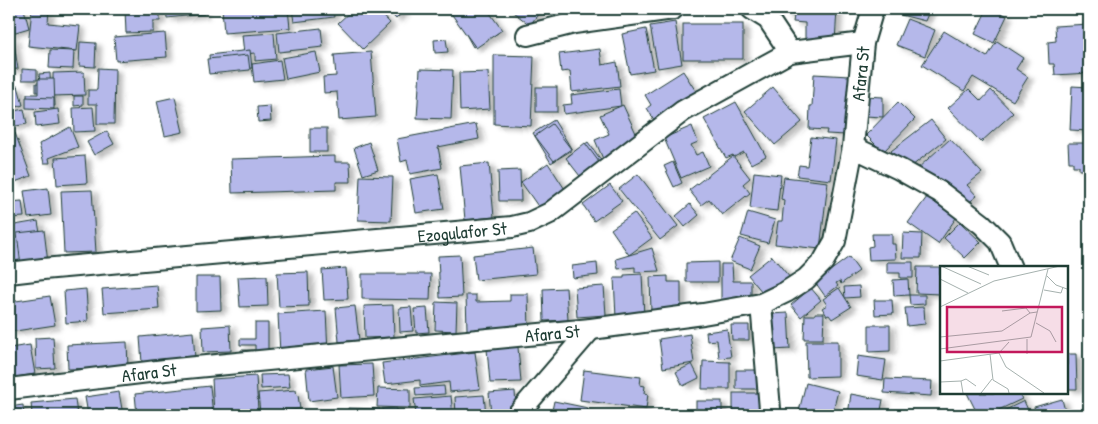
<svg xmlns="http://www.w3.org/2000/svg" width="1098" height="424" font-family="'Patrick Hand',sans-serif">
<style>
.building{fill:#b5b8ea;stroke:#1f3d34;filter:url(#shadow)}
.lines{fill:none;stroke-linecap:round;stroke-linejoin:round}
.street-casing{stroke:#1f3d34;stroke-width:24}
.street{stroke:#fff;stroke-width:20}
.labels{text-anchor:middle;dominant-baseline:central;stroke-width:4.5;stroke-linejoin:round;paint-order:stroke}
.street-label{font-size:18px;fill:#1f3d34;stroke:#fff}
.inset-road{fill:none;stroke:#a5b1ae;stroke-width:1}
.view{fill:#c2185b;fill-opacity:0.15;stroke:#c2185b;stroke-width:2.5}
.inset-edge{fill:none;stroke:#1f3d34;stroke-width:2.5}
</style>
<defs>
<filter id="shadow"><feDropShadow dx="5.5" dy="3" stdDeviation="2.5" flood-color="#0004"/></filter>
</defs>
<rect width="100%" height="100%" fill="#fff"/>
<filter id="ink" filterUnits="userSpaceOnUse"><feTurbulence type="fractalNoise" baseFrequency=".02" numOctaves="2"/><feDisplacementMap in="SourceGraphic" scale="10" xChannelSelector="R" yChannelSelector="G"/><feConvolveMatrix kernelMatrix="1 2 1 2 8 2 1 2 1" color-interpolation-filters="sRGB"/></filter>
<g filter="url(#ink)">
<g class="building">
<polygon points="9,9 24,9 29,28 9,34"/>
<polygon points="32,9 49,9 48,23 80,26 77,51 28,46"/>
<polygon points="125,9 152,9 152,12 160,12 160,21 153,21 153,32 126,33"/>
<polygon points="166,9 203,9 204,14 167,18"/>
<polygon points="222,9 288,9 290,28 224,33"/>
<polygon points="292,9 333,9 334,17 294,22"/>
<polygon points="353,9 377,9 390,23 363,49 338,23"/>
<polygon points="387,9 406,9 396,19"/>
<polygon points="452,9 485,9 498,33 473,47"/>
<polygon points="454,9 487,9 502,30 476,48 450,12"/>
<polygon points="509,9 542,9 530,25"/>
<polygon points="557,9 582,9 582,10 558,15"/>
<polygon points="585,9 602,9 603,12 585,13"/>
<polygon points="786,9 837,9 835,42 805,41 805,23 793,22 794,16 785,15"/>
<polygon points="903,9 930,9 925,21 901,15"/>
<polygon points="987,9 992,9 1007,16 994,43 975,34"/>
<polygon points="907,19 935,30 925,56 896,45"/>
<polygon points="675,22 682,64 658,68 650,26"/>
<rect x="683" y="24" width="60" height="35"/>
<polygon points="1089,24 1089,73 1055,75 1054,64 1049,64 1048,42 1056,41 1055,26"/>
<polygon points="321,28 323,47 279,52 277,33"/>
<polygon points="646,29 654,70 630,74 622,34"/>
<polygon points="944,31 987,57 997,41 1023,58 1016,69 1028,77 1013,101 973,77 964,91 922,65"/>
<polygon points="165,33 167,57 116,61 114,37"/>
<polygon points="274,33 276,59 255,61 255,53 244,54 242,35"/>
<polygon points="9,37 13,37 18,69 9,70"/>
<polygon points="446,39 448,52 435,53 434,40"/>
<polygon points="80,42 96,43 95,67 79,66"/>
<polygon points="600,49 602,65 617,62 620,86 572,92 570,71 561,72 559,54"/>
<polygon points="50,50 74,51 73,69 49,68"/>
<polygon points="250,50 252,68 211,73 209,55"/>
<polygon points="316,52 320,72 286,79 282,58"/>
<polygon points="371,52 376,117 339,120 337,92 324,93 323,77 336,76 334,55"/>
<polygon points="248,55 250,70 209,74 207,59"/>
<polygon points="494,55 534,56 531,126 494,124"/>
<polygon points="280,60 283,79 254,82 252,64"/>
<polygon points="98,68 115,69 114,124 97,124 97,104 88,104 88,90 97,90"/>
<polygon points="22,69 37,70 37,80 22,80"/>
<polygon points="420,69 453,70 451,119 417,118"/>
<polygon points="683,71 697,93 654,120 647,108 651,105 645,95"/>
<polygon points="84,72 85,95 53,96 53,73"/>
<polygon points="488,72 490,109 460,111 459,73"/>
<polygon points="50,73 51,95 41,96 41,92 36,92 36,83 40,83 39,74"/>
<polygon points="814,74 849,76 846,135 826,134 827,130 809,129 810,106 812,106"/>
<polygon points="38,79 54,79 55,106 27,106 27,94 38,94"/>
<polygon points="18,86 23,105 9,109 9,89"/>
<polygon points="1072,86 1089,87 1089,131 1070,130"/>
<rect x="536" y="87" width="21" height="25"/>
<polygon points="773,87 802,122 775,145 745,111"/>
<polygon points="619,89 621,106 564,114 563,105 572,104 571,95"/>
<polygon points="969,89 981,101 991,90 1013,113 981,142 948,108"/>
<polygon points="74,96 83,96 83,105 74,106"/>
<polygon points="864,96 883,97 883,117 864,116"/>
<polygon points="26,97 54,98 54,109 26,108"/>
<polygon points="175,97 183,132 165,136 157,101"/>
<polygon points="736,102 766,156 751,164 744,152 734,157 733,155 726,158 704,119"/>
<polygon points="898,102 915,119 883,152 866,135"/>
<polygon points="623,105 640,142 603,159 595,140 609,134 600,115"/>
<polygon points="270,106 271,121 258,122 257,107"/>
<polygon points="93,107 95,131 74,132 73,108"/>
<polygon points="24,109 27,124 11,127 9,112"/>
<polygon points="58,109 60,124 36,127 35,112"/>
<polygon points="554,120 572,150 551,163 533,133"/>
<polygon points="931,120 946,139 907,170 891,151"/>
<polygon points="476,124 479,139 438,147 442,168 410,174 407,160 401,162 397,139"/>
<polygon points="552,124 571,149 554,161 535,136"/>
<polygon points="692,126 698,142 691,145 696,155 703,152 709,166 681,178 664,138"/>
<polygon points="70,127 78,147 49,158 50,163 44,163 39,144"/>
<rect x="310" y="128" width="17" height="24"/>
<polygon points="107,131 114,144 94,155 87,142"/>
<polygon points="15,133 31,176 15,182 9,164 9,135"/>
<polygon points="811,137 836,140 831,180 797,176 799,165 807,166"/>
<polygon points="950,139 982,173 967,185 977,196 962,208 917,169"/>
<polygon points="369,142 378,170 363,175 354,148"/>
<polygon points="588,142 604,164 584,178 568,156"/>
<polygon points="585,143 602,166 583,180 566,158"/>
<polygon points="1068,143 1089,143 1089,170 1079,170 1079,166 1073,166 1073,162 1069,162"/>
<polygon points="85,156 87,183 57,185 55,158"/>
<polygon points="335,156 335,162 350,162 351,182 336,182 336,190 232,193 231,159"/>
<polygon points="733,156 750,178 743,184 750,193 722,215 709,199 701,205 689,190"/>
<polygon points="673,162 682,183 674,187 664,166"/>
<polygon points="489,163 494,217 465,220 460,166"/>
<polygon points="548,163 568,194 542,212 521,182"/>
<polygon points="520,170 521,201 499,201 498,171"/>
<polygon points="754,172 781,175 777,211 750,208"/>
<polygon points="438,174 444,209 416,213 410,179"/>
<polygon points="638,174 678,226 660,240 619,189"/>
<polygon points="360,176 393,177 391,221 358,220"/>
<polygon points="784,177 828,182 820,249 775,244 778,221 782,221 784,200 781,199"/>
<polygon points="610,185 622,201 594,221 583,205"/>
<polygon points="48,188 51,215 28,218 24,191"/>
<polygon points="92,190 96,252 64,253 61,191"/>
<polygon points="927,197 956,218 938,244 908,223"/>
<polygon points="22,201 24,217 9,218 9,202"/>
<polygon points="690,204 699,215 685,227 676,216"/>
<polygon points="748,212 775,220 768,243 741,236"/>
<polygon points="634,213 652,238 629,255 611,229"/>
<polygon points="38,221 45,264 15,268 9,226"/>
<polygon points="960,222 981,242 965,258 944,238"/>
<polygon points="44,230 48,263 21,266 17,233"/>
<polygon points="903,233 922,234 921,258 902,258"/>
<polygon points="872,234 892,234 892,244 895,244 896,259 869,260 868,247 873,246"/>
<polygon points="740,238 760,246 750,269 730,261"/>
<polygon points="533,248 536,274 476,280 473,255"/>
<polygon points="652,248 659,271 635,272 635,267 618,269 616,259"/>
<polygon points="460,255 462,297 440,298 438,256"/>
<polygon points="772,256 791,279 767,298 748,275"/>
<polygon points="849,257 859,271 841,284 840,281 836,283 838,286 825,296 815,282"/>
<polygon points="718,262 718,282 686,282 686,263"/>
<polygon points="887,262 913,262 913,278 900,278 900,273 887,273"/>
<polygon points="597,263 598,275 573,278 572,266"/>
<polygon points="721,264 732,264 733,281 751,281 751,302 721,302"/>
<polygon points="917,267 940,267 940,294 916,293"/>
<polygon points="346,268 348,299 324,300 322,270"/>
<polygon points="308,272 309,306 279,307 277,273"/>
<polygon points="362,274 431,274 430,300 362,299"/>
<polygon points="642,274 644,317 616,318 614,278 624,278 624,275"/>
<polygon points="267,276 268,306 240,307 238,277"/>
<polygon points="668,276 668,282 681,282 681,312 651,313 650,277"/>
<polygon points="196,277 220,277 221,310 196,311"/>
<polygon points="908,279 909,295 894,296 893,280"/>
<polygon points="157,285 159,309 104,313 102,289"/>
<polygon points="604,286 606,315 577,317 575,288"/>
<polygon points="859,286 860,297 845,298 844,287"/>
<polygon points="566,288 568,320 544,321 543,289"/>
<polygon points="811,288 821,300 801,317 791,305"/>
<polygon points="839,288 851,307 832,319 829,315 827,316 822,308 827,305 823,299"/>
<polygon points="86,289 88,321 66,323 64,291"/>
<polygon points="510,294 528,294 529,329 467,330 466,295 476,295 476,302 510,301"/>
<polygon points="909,295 925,295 925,304 910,305"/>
<polygon points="50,296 55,325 9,332 9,302"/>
<polygon points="874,300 892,300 893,314 875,315"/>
<polygon points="436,302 457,303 456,331 435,330"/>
<polygon points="393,305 394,337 365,338 364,306"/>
<polygon points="355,306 359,340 339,342 336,308"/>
<polygon points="411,307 413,331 400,332 399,308"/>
<polygon points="924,307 925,324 907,326 905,308"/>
<polygon points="427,308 429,332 416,333 414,309"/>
<polygon points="326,311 328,352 280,354 278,314"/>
<polygon points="788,313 790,349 773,350 770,314"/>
<polygon points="815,313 824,313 823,339 804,339 805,315 815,315"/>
<polygon points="255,323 268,323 268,355 241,355 241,350 255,350 255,345 240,345 240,339 255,339"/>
<polygon points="230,325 231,351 203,352 202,327"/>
<polygon points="731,325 749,325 749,340 732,340"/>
<polygon points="869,325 890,325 890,351 869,352"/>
<polygon points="727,329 731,357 719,358 717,340 707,341 706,332"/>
<polygon points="193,332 195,358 142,363 140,337"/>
<polygon points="690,334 694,363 663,368 659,339"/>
<polygon points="53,337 55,368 36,369 35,338"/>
<polygon points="806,341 838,341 838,376 807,377"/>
<polygon points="127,342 128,367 68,369 67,345"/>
<polygon points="30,345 35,374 9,378 9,348"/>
<polygon points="518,347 521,382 490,383 487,349"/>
<polygon points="475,352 480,389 450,392 449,382 420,386 420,380 385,384 382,363"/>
<polygon points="1067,354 1076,354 1077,389 1067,389"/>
<polygon points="858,356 886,360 883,380 856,376"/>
<polygon points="703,361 730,362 730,389 702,389"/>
<polygon points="372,364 374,396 341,398 339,365"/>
<polygon points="692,364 699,378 683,386 676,372"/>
<polygon points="333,366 337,397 309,401 306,369"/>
<polygon points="584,370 641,377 640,385 645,386 644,393 648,394 646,409 580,400"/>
<polygon points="736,370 758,370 757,389 736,389"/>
<polygon points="288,374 290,387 261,389 260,375"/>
<polygon points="256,376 258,411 214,414 212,379"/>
<polygon points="885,379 932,381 931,396 884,393"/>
<polygon points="806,383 838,391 832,415 815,415 799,411"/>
<polygon points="210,386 213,415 137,415 135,394"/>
<polygon points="444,386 445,394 416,396 415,388"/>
<polygon points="378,388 410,389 410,408 377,407"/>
<polygon points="296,390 297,396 298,395 300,409 260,413 258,393"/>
<polygon points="515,391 516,407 510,408 511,415 491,415 489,393"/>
<polygon points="119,392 123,415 88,415 85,397"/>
<rect x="733" y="393" width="26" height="18"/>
<polygon points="967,393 1019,393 1022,399 988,415 978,415"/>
<polygon points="851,394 883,400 880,415 848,415"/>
<polygon points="484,395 486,415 456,415 455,397"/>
<polygon points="451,396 453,415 416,415 414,399"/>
<polygon points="75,399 77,415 32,415 31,403"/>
<polygon points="1062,399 1066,415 1036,415 1034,407"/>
<polygon points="554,401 588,408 586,415 551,415"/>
<rect x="696" y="401" width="26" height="14"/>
<polygon points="1024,401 1028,410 1018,415 995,415"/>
<polygon points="23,405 24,415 9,415 9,407"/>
<polygon points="348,408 380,409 380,415 348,415"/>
<polygon points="396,408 396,415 382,415 382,409"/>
<polygon points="336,409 337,415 308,415 308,411"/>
</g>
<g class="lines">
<defs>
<g id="street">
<polyline points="752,9 768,19 790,52"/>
<polyline points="527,35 574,23 673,9"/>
<polyline points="853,147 899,169 940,192 982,224 1000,242 1011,268"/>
<path id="s1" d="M9,273L43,269L512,227L529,223L550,213L683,111L790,52L863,43"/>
<polyline points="761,304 770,409 769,415"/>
<path id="s2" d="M9,389L165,370L591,329L703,314L761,304L786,292L806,279L823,262L835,241L853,147L863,43L873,9"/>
<polyline points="517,415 591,329"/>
</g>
</defs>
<use href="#street" class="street-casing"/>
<use href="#street" class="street"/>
</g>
</g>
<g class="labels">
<g class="street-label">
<text stroke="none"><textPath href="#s2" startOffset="1026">Afara St</textPath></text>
<text stroke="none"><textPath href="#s1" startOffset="455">Ezogulafor St</textPath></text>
<text stroke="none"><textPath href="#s2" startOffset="546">Afara St</textPath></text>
<text stroke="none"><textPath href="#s2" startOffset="141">Afara St</textPath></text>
</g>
</g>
<g transform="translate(940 266)">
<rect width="128" height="128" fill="#fff"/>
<path class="inset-road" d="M1,0L41,18M27,0L49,9M107,10L116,19L127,23M0,13L28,27M104,24L121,27L123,21M0,41L54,15L120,0M62,45L86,42L90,47M96,57L110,65L116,76M0,71L62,65L90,47L97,46M87,73V88M0,83L91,71L108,3M59,87L66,101L104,127M50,88L53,114L68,123L69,127M0,95L59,87L69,76M21,115L26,113L36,120M0,116L21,115L23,127M41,127L52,113"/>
<path class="view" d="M7,41H122V86H7Z"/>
<rect width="128" height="128" class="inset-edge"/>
</g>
<rect width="1098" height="424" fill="none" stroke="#fff" stroke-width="30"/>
<rect x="15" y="15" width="1068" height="394" fill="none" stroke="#1f3d34" stroke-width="2" filter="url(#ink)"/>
</svg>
